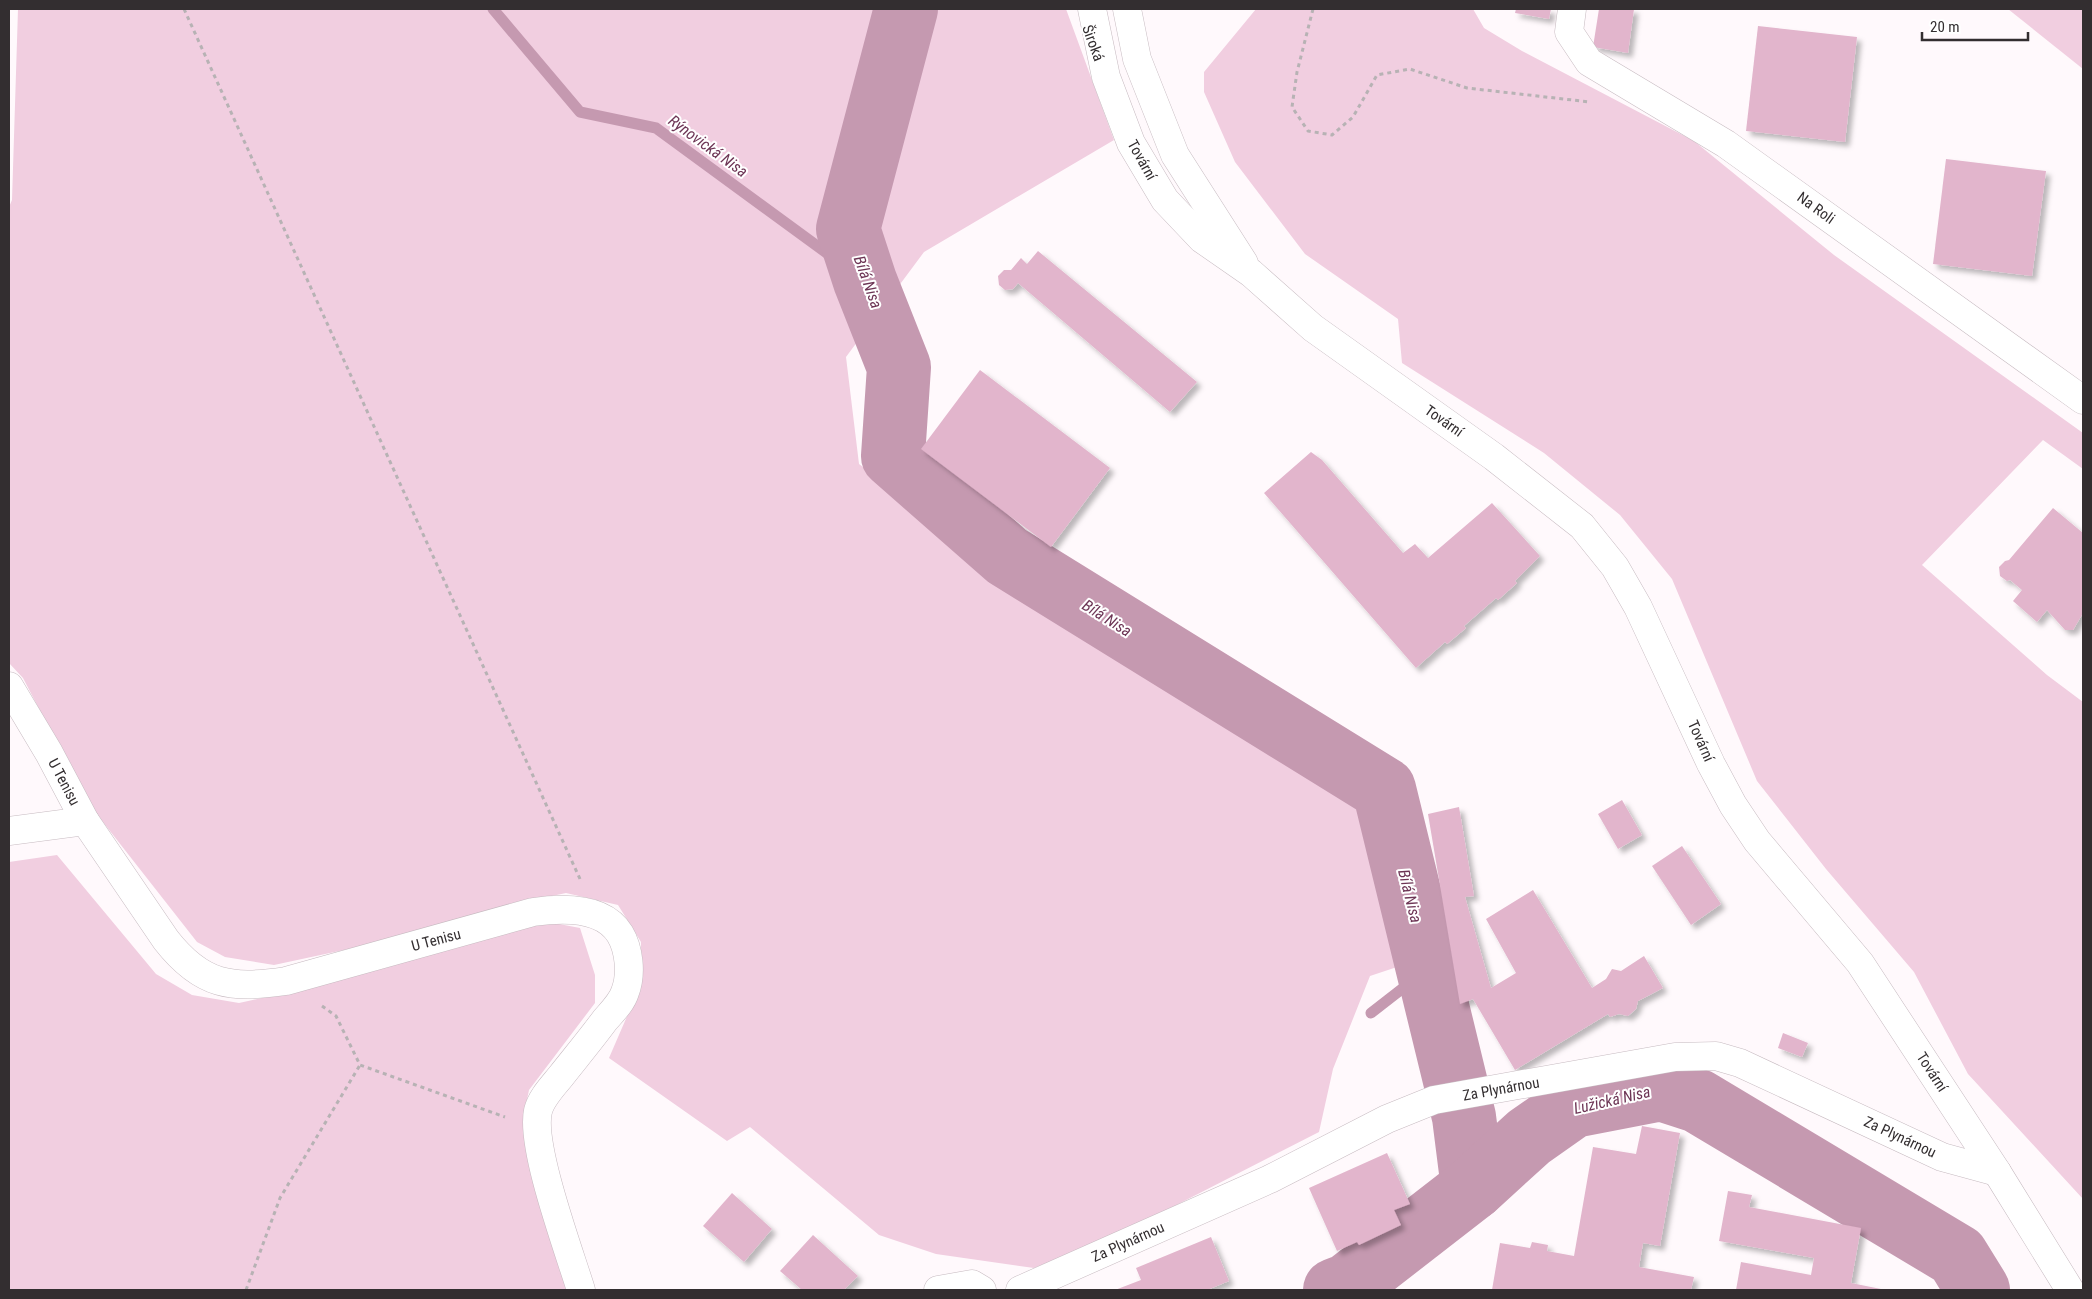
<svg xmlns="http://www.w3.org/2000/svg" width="2092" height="1299" font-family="'Roboto Condensed',sans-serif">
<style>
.green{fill:#f1cee0}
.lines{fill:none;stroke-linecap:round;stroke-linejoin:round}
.stream{stroke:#c599b0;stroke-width:11}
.river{stroke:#c599b0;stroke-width:64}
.building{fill:#e2b5cc;filter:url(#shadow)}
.minor-casing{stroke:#c7bbc1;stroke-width:29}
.path{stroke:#b7b2b4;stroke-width:3;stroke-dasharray:4 4;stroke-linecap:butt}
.minor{stroke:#fff;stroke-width:28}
.labels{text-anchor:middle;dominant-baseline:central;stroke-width:4;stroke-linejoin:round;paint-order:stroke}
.street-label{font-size:15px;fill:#332e30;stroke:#fff}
.water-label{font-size:16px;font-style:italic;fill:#6d3555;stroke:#fff}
</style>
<defs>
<filter id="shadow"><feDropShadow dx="4.5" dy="4.5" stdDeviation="2.5" flood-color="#0004"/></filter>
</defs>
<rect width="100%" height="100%" fill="#fff9fc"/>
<g class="green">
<polygon points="18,9 1066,9 1114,140 924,252 846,357 859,464 1105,649 1370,799 1415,961 1370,976 1333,1069 1319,1132 1114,1237 1034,1268 936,1254 879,1235 750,1127 727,1141 609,1058 641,984 641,942 618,905 566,893 533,900 451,927 274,965 225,957 197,942 88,803 23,678 9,663 9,207 12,200"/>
<polygon points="1256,9 1473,9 1484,28 1522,51 1694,141 1834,255 2083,433 2083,469 2043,440 1922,565 2047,675 2083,702 2083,1199 1968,1074 1914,972 1826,869 1757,781 1672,579 1620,515 1544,453 1402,363 1398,319 1305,254 1235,162 1204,92 1204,72"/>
<polygon points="2008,9 2083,9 2083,69"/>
<polygon points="57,855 156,974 192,995 239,1003 293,991 538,920 580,928 595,975 595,1003 529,1090 523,1119 538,1194 570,1290 9,1290 9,862"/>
</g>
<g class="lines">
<g class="stream">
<polyline points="493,9 580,112 656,128 865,281"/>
<polyline points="1371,1013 1407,985 1433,990"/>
</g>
<g class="river">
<polyline points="906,9 848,229 865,281 899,367 893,456 1007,556 1384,789 1464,1117 1473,1188"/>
<polyline points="1335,1290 1348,1285 1473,1188 1529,1137 1573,1106 1661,1089 1698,1101 1957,1256 1978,1290"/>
</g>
</g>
<g class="building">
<polygon points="1516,9 1551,9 1549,19 1515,13"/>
<polygon points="1599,9 1634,9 1628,53 1593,47"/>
<polygon points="1758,26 1857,37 1845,142 1746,131"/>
<polygon points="1946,159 2046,171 2032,276 1933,264"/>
<polygon points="1038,251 1197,382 1170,412 1018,283 1013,289 1005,290 999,285 998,276 1004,270 1011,270 1021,258 1027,264"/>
<polygon points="980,370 1110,468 1051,547 921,449"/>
<polygon points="1311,452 1322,460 1403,553 1415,544 1428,558 1492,503 1540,556 1515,581 1517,583 1498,600 1496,598 1464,626 1466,628 1447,644 1445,642 1416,668 1264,493"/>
<polygon points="2053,508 2083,533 2083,613 2073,630 2065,630 2047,610 2037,622 2013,601 2022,590 2010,580 2007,581 2000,576 1999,567 2005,561 2009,560"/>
<polygon points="1622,800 1642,835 1618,849 1598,814"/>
<polygon points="1459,807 1474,896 1465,897 1491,988 1516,973 1486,919 1533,890 1592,988 1606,979 1612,969 1621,971 1644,956 1663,988 1638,1001 1636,1009 1628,1016 1619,1014 1610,1017 1608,1014 1515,1070 1473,999 1460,1004 1428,814"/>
<polygon points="1682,846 1721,904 1691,925 1652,866"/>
<polygon points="1783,1033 1808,1043 1802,1057 1778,1048"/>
<polygon points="1642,1126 1680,1133 1660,1246 1643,1243 1639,1267 1694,1277 1691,1290 1492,1290 1500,1243 1530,1248 1532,1242 1548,1245 1547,1251 1574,1256 1593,1147 1636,1154"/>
<polygon points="1387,1153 1410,1204 1394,1210 1401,1225 1359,1245 1357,1242 1337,1251 1309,1188"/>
<polygon points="1728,1191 1752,1195 1749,1207 1861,1228 1851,1283 1886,1290 1736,1290 1741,1262 1811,1275 1814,1258 1719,1241"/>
<polygon points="732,1193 772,1229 744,1262 703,1226"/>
<polygon points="813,1235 858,1276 844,1290 802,1290 780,1271"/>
<polygon points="1211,1237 1229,1281 1207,1290 1115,1290 1141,1280 1136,1268"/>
</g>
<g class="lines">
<defs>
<g id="minor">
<polyline points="1092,9 1106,77 1131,143 1165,200 1202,239 1251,273 1313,328 1494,457 1582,526 1615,567 1638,607 1711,764 1733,805 1757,841 1860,963 1997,1172 2070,1290"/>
<polyline points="1127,9 1137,59 1175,155 1244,263"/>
<polyline points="1572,9 1569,32 1589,62 1726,144 2083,400"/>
<path d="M9,686L49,753L85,821L166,940C202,986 231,989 286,981L533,912C561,908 603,906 620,934C629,949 632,974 625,992C622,1002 612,1012 605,1020C591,1039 576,1057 561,1076C553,1086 541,1098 538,1111C530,1146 569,1251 581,1290"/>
<polyline points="9,831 85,821"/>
<polyline points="938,1290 972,1284 982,1290"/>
<polyline points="1020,1290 1270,1179 1387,1119 1434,1100 1675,1057 1716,1056 1740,1063 1942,1157 1997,1172"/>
</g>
</defs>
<use href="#minor" class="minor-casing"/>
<g class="path">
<polyline points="184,9 580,879"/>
<polyline points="1313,9 1297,72 1292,107 1308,131 1332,135 1353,117 1377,75 1410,69 1467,88 1590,102"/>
<polyline points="322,1006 336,1016 360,1065 505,1117"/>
<polyline points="246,1290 280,1198 360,1065"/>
</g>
<use href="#minor" class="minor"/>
</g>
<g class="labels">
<g class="street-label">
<text transform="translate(1093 43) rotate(70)">Široká</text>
<text transform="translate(1142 160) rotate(61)">Tovární</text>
<text transform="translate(1816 208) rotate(36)">Na Roli</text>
<text transform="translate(1444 421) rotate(35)">Tovární</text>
<text transform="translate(1701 741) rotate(66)">Tovární</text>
<text transform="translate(64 782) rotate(62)">U Tenisu</text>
<text transform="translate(436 940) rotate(-15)">U Tenisu</text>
<text transform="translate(1932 1072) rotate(57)">Tovární</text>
<text transform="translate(1501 1089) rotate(-10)">Za Plynárnou</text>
<text transform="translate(1900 1137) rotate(25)">Za Plynárnou</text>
<text transform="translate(1128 1242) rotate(-24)">Za Plynárnou</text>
</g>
<g class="water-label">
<text transform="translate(708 146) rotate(36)">Rýnovická Nisa</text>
<text transform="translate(868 282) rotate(70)">Bílá Nisa</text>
<text transform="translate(1107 618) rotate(32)">Bílá Nisa</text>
<text transform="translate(1410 896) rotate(76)">Bílá Nisa</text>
<text transform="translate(1612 1100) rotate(-13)">Lužická Nisa</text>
</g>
</g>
<rect width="2092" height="1299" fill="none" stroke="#332e30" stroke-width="20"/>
<path d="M1922 32v8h106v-8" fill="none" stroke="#332e30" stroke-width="2.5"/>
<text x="1930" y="32" font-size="15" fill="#332e30" stroke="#ffffff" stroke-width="4" paint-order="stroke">20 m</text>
</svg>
